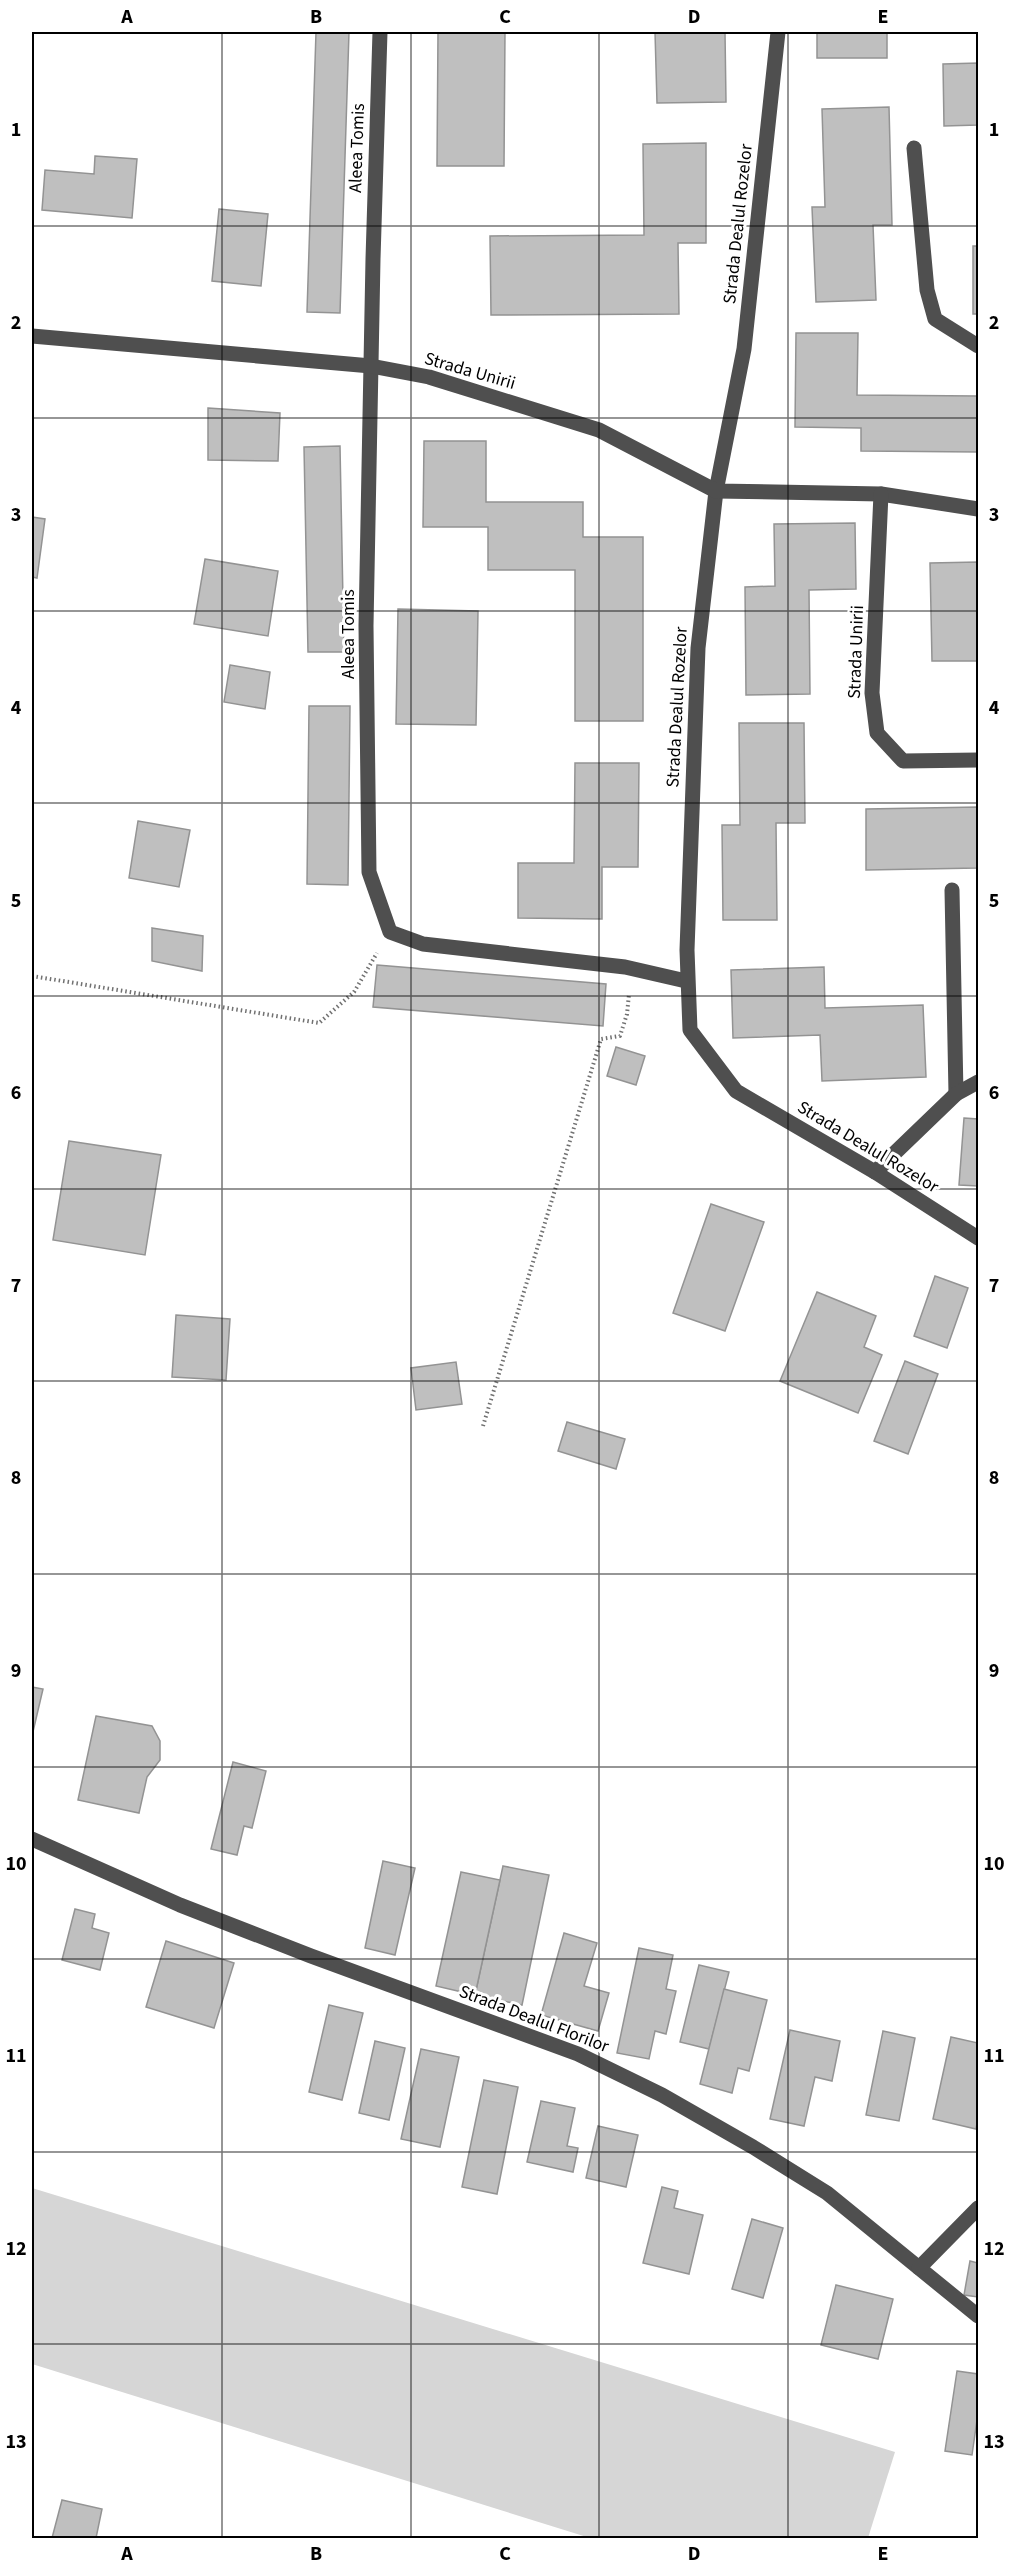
<svg xmlns="http://www.w3.org/2000/svg" width="1010" height="2570" font-family="'Source Sans 3',sans-serif">
<style>
.green{fill:#d6d6d6}
.building{fill:#bfbfbf;stroke:#939393;stroke-width:1.5}
.lines{fill:none;stroke-linecap:round;stroke-linejoin:round}
.path{stroke:#717171;stroke-width:4;stroke-dasharray:1.5 3;stroke-linecap:butt}
.minor{stroke:#4f4f4f;stroke-width:15}
.grid{fill:none;stroke:#000;stroke-width:1.5;stroke-opacity:0.55}
.labels{text-anchor:middle;dominant-baseline:central;stroke-width:6;stroke-linejoin:round;paint-order:stroke}
.street-label{font-size:18px;fill:#000;stroke:#fff}
.neatline{fill:none;stroke:#000;stroke-width:2}
.grid-label{font-size:20px;text-anchor:middle;font-weight:bold;fill:#000}
</style>
<rect width="100%" height="100%" fill="#fff"/>
<polygon class="green" points="32,2188 895,2452 868,2538 590,2538 32,2364"/>
<g class="building">
<polygon points="316,32 349,32 340,313 307,312"/>
<polygon points="438,32 505,32 504,166 437,166"/>
<polygon points="655,32 725,32 726,102 657,103"/>
<rect x="817" y="32" width="70" height="26"/>
<polygon points="978,63 978,125 944,126 943,64"/>
<polygon points="889,107 892,225 873,225 876,300 816,302 812,207 825,207 822,109"/>
<polygon points="706,143 706,243 678,243 679,314 491,315 490,236 644,235 643,144"/>
<polygon points="95,156 137,159 132,218 42,210 45,170 94,174"/>
<polygon points="219,209 268,214 261,286 212,281"/>
<rect x="973" y="246" width="5" height="68"/>
<polygon points="796,333 858,333 857,395 978,396 978,452 861,451 861,428 795,427"/>
<polygon points="208,408 280,413 278,461 208,460"/>
<polygon points="424,441 486,441 486,502 583,502 583,537 643,537 643,721 575,721 575,570 488,570 488,527 423,527"/>
<polygon points="340,446 344,652 308,652 304,447"/>
<polygon points="32,517 45,519 37,578 32,577"/>
<polygon points="855,523 856,589 809,590 810,694 746,695 745,587 775,586 774,524"/>
<polygon points="205,559 278,571 268,636 194,624"/>
<polygon points="978,562 978,661 932,661 930,563"/>
<polygon points="398,609 478,611 476,725 396,724"/>
<polygon points="230,665 270,672 265,709 224,702"/>
<polygon points="309,706 350,706 348,885 307,884"/>
<polygon points="739,723 804,723 805,823 776,823 777,920 723,920 722,825 740,825"/>
<polygon points="575,763 639,763 638,867 602,867 602,919 518,918 518,863 574,863"/>
<polygon points="978,807 978,868 866,870 866,809"/>
<polygon points="138,821 190,830 179,887 129,878"/>
<polygon points="152,928 203,936 202,971 152,961"/>
<polygon points="377,965 606,984 603,1026 373,1007"/>
<polygon points="824,967 825,1008 923,1005 926,1077 822,1081 820,1035 733,1038 731,970"/>
<polygon points="616,1047 645,1056 636,1085 607,1076"/>
<polygon points="964,1118 978,1119 978,1186 959,1185"/>
<polygon points="69,1141 161,1155 145,1255 53,1240"/>
<polygon points="711,1204 764,1222 725,1331 673,1313"/>
<polygon points="935,1276 968,1288 947,1348 914,1336"/>
<polygon points="817,1292 876,1316 864,1347 882,1355 858,1413 780,1381"/>
<polygon points="176,1315 230,1319 226,1380 172,1377"/>
<polygon points="905,1361 938,1374 908,1454 874,1441"/>
<polygon points="456,1362 462,1404 416,1410 411,1368"/>
<polygon points="567,1422 625,1439 616,1469 558,1451"/>
<polygon points="32,1687 43,1689 32,1736"/>
<polygon points="96,1716 152,1726 160,1741 160,1760 147,1777 139,1813 78,1800"/>
<polygon points="233,1762 266,1771 252,1828 244,1826 237,1855 211,1849"/>
<polygon points="383,1861 415,1868 395,1955 365,1948"/>
<polygon points="503,1866 549,1875 522,2005 475,1995"/>
<polygon points="461,1872 500,1880 475,1995 436,1986"/>
<polygon points="75,1909 95,1914 92,1928 109,1933 100,1970 62,1960"/>
<polygon points="564,1933 597,1943 584,1986 609,1993 598,2031 541,2015"/>
<polygon points="166,1941 234,1963 214,2028 146,2007"/>
<polygon points="639,1948 673,1955 666,1989 676,1991 666,2034 655,2031 649,2059 617,2053"/>
<polygon points="699,1965 729,1972 709,2049 680,2042"/>
<polygon points="724,1989 767,2000 749,2071 738,2068 732,2093 700,2084"/>
<polygon points="329,2005 363,2013 342,2100 309,2092"/>
<polygon points="790,2030 840,2041 832,2081 815,2077 804,2126 770,2119"/>
<polygon points="883,2031 915,2038 899,2121 866,2115"/>
<polygon points="951,2037 978,2043 978,2117 976,2129 933,2119"/>
<polygon points="375,2041 405,2048 389,2120 359,2113"/>
<polygon points="421,2049 459,2057 440,2147 401,2139"/>
<polygon points="484,2080 518,2087 497,2194 462,2187"/>
<polygon points="541,2101 575,2108 567,2146 578,2148 573,2172 527,2162"/>
<polygon points="598,2126 638,2135 626,2187 586,2178"/>
<polygon points="662,2187 678,2191 674,2208 703,2215 689,2274 643,2263"/>
<polygon points="752,2219 783,2228 763,2298 732,2289"/>
<polygon points="970,2261 978,2263 978,2297 964,2295"/>
<polygon points="836,2285 893,2299 878,2359 821,2345"/>
<polygon points="957,2371 978,2374 978,2413 972,2455 945,2451"/>
<polygon points="62,2500 102,2509 96,2538 52,2538"/>
</g>
<g class="lines">
<g class="path">
<polyline points="32,976 319,1023 354,992 377,953"/>
<polyline points="483,1426 601,1039 620,1036 627,1014 629,994"/>
</g>
<g class="minor">
<polyline points="380,32 373,259 366,626 369,872 390,932 423,944 625,967 686,981"/>
<polyline points="778,32 744,349 716,491 698,648 687,950 690,1030 736,1091 875,1172 978,1238"/>
<polyline points="914,148 927,290 935,319 978,346"/>
<polyline points="32,336 371,366 429,377 599,430 716,491 881,494 978,509"/>
<polyline points="881,494 872,693 877,733 903,761 978,760"/>
<polyline points="952,890 956,1094"/>
<polyline points="875,1172 956,1094 978,1082"/>
<polyline points="32,1839 180,1905 311,1956 578,2054 662,2095 753,2147 827,2193 978,2316"/>
<polyline points="919,2268 978,2208"/>
</g>
</g>
<path class="grid" d="M222,32V2538M411,32V2538M599,32V2538M788,32V2538M32,226H978M32,418H978M32,611H978M32,803H978M32,996H978M32,1189H978M32,1381H978M32,1574H978M32,1767H978M32,1959H978M32,2152H978M32,2344H978"/>
<g class="labels">
<g class="street-label">
<text transform="translate(357 148) rotate(-88)">Aleea Tomis</text>
<text transform="translate(738 224) rotate(-84)">Strada Dealul Rozelor</text>
<text transform="translate(470 371) rotate(16)">Strada Unirii</text>
<text transform="translate(348 634) rotate(-90)">Aleea Tomis</text>
<text transform="translate(856 652) rotate(-88)">Strada Unirii</text>
<text transform="translate(677 707) rotate(-87)">Strada Dealul Rozelor</text>
<text transform="translate(868 1147) rotate(31)">Strada Dealul Rozelor</text>
<text transform="translate(534 2019) rotate(21)">Strada Dealul Florilor</text>
</g>
</g>
<rect width="1010" height="2570" fill="none" stroke="#ffffff" stroke-width="66"/>
<rect x="33" y="33" width="944" height="2504" class="neatline"/>
<g class="grid-label">
<text x="127" y="23">A</text>
<text x="316" y="23">B</text>
<text x="505" y="23">C</text>
<text x="694" y="23">D</text>
<text x="883" y="23">E</text>
<text x="16" y="136">1</text>
<text x="994" y="136">1</text>
<text x="16" y="329">2</text>
<text x="994" y="329">2</text>
<text x="16" y="521">3</text>
<text x="994" y="521">3</text>
<text x="16" y="714">4</text>
<text x="994" y="714">4</text>
<text x="16" y="907">5</text>
<text x="994" y="907">5</text>
<text x="16" y="1099">6</text>
<text x="994" y="1099">6</text>
<text x="16" y="1292">7</text>
<text x="994" y="1292">7</text>
<text x="16" y="1484">8</text>
<text x="994" y="1484">8</text>
<text x="16" y="1677">9</text>
<text x="994" y="1677">9</text>
<text x="16" y="1870">10</text>
<text x="994" y="1870">10</text>
<text x="16" y="2062">11</text>
<text x="994" y="2062">11</text>
<text x="16" y="2255">12</text>
<text x="994" y="2255">12</text>
<text x="16" y="2448">13</text>
<text x="994" y="2448">13</text>
<text x="127" y="2560">A</text>
<text x="316" y="2560">B</text>
<text x="505" y="2560">C</text>
<text x="694" y="2560">D</text>
<text x="883" y="2560">E</text>
</g>
</svg>
